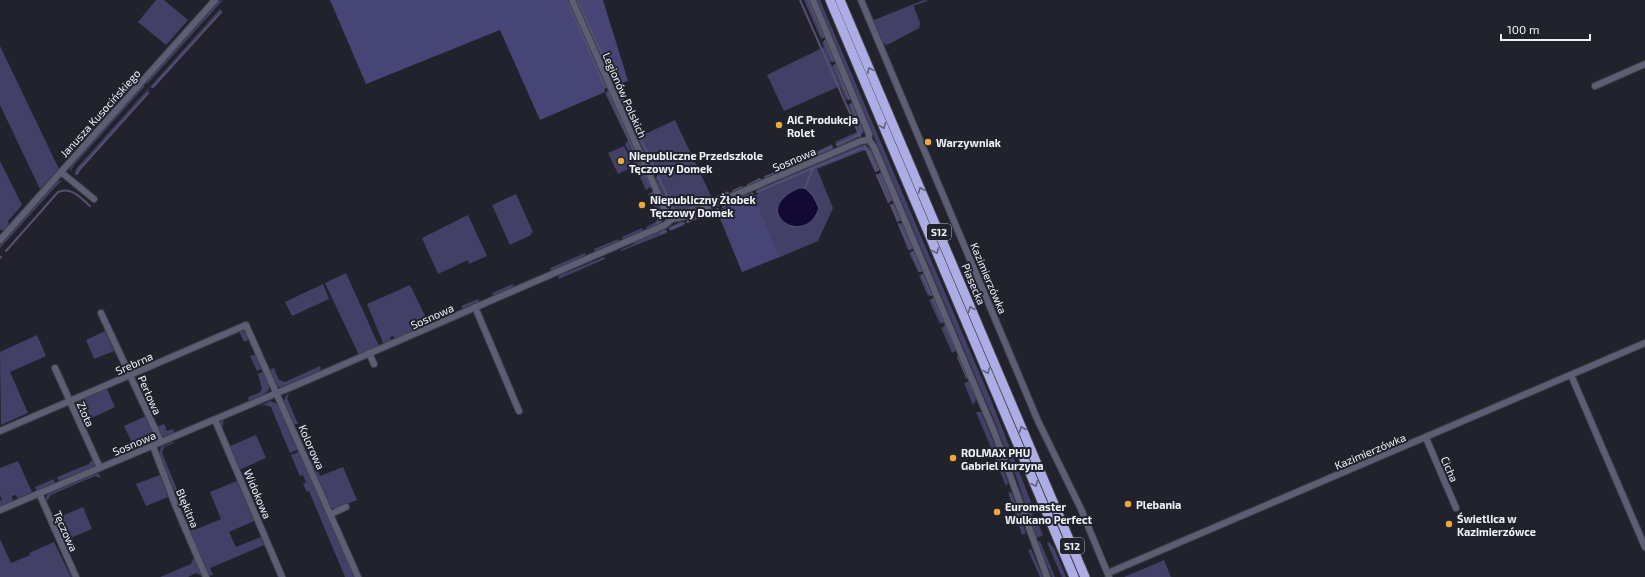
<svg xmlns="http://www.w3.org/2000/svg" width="1645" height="577" font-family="'Exo 2',sans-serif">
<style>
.green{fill:#424067}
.forest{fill:#474576}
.water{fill:#120a35;stroke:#554f70}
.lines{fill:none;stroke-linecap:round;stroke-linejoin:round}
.stream{stroke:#554f70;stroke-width:2}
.minor-casing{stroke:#3f3f49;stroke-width:8}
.highway-casing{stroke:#3f3f49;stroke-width:11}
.minor{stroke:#5d5d74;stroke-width:6}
.highway{stroke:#adade5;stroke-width:9}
.oneway{stroke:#616180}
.poi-dot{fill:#eda83b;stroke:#22222d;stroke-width:1.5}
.labels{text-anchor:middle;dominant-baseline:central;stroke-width:4;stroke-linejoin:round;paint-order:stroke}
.shield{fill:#22222d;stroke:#b2b3bb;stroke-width:1}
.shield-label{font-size:10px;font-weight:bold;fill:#f0f1f8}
.street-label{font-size:11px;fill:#f0f1f8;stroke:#22222d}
.poi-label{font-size:11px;font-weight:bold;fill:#f0f1f8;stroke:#22222d;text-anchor:start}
</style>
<rect width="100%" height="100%" fill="#22222d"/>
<g class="green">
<polygon points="156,0 164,0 188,20 166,45 138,22"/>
<polygon points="223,0 147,84 147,81 219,1"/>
<polygon points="804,0 810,0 826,36 821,39"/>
<polygon points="816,0 820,0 991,400 1031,502 1030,503 1034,513 1032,514 1034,519 1036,518 1043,535 1036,538 1017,479 996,425"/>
<polygon points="834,0 836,0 932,226 930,227"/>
<polygon points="924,0 928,1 915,5 914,7 920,23 919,28 887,45 881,42 873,22 874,20"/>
<polygon points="220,9 221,10 151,88 150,87"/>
<polygon points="827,40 836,60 830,62 832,66 838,64 852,98 846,100 840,86 784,111 767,75 824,47 822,42"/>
<polygon points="0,46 59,169 40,189 0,105"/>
<polygon points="145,86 74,165 70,173 71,165 142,87"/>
<path d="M614,86H618L641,136L675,120L712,198L727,191L728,194L711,202L709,199L705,201L707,204C699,207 686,215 677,214C668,213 659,186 655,178L659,175L658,172L653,173L646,158L650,155L648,152L644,153Z"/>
<polygon points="148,89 149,90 83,164 74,176 76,169"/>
<polygon points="609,92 642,164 636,168 625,144 628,141 605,93"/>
<polygon points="854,103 864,132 859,137 838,147 835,142 857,132 857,128 848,105"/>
<polygon points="832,144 833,150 813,158 811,154"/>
<path d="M862,145C873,145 876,160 880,169L875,172L865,150L817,169L833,208L818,241L780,257L754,197L735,204L733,199L752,192L754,196L758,194L756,190Z"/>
<polygon points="624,146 632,162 626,165 628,169 618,174 608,153"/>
<polygon points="808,156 809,160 794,166 792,163"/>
<polygon points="0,161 22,205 8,221 9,224 4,230 0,230"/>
<polygon points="645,170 652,186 646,190 638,173"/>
<polygon points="882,173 893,199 888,203 876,175"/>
<polygon points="63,180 58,184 0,248 0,245 57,182"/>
<path d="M654,191C658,201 666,212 661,222L648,229L646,227L656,222L658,216L648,194Z"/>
<polygon points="516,194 533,232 531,233 531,235 510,245 492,205"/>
<polygon points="890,205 895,205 901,219 897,222"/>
<polygon points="704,212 705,216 688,223 686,219"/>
<polygon points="468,215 487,256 469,264 468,260 438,274 422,238"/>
<polygon points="682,221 684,225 671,231 669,227"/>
<polygon points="903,224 913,247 908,250 898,225"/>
<polygon points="642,228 643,232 623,241 622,237"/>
<polygon points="665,229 667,233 621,251 620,250 634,244 633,242"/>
<polygon points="618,239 619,242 595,252 594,249"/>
<polygon points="915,252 922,268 922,271 918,272 909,253"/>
<polygon points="585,253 586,257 551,271 550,268"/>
<polygon points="604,257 605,259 559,279 558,276"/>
<polygon points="346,273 379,346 359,355 325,283"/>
<polygon points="924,274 933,292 928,296 919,276"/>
<polygon points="323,284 329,299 292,316 285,302"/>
<polygon points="513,284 514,288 494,297 492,293"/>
<polygon points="410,285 429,324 396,339 393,336 390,337 391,341 384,345 367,304"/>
<polygon points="934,298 945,320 940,324 929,300"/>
<polygon points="478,299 480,303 463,309 461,306"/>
<polygon points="972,320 1055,514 1053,515 970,321"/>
<polygon points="945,326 957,350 952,353 941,328"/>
<polygon points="242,330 246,331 251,339 244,342 239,331"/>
<polygon points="105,331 114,351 94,359 86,340"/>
<polygon points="37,335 46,356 10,372 28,413 1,425 0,352"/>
<polygon points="256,354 263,368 257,371 250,356"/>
<polygon points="320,366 321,372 281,388 276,385 269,370 274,368 279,380 285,382"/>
<polygon points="264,371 270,386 268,391 263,395 263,396 249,402 248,397 259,393 262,389 258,374"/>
<path d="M969,381C975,386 979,399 973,405L964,383Z"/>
<polygon points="107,389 115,407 83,422 75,403"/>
<polygon points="287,394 289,395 287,398 298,424 293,424 283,402"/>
<polygon points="270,401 278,404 299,449 290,453 271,407 265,405 259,407"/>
<polygon points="976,412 981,412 998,453 994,455"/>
<polygon points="146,416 157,441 114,459 113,454 133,445 124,426"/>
<polygon points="224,420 222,428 230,446 256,435 266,458 239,470 220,424 220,422"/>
<polygon points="164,424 167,431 173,429 174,433 162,439 156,427"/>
<polygon points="173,442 174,443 164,447 162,453 183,504 178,506 159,454 161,447"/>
<polygon points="301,451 355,577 345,577 309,491 307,492 303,484 306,482 303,475 300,476 291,455"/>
<polygon points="93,458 95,464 93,468 59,481 57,477 89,464"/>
<polygon points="999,458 1008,483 1006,486 995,459"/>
<polygon points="313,459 320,476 343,467 357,500 335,509 331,508 310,460"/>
<polygon points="18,461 32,492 18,499 16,495 12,496 13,501 0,507 0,501 2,500 0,495 0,468"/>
<polygon points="98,473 101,478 95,476 51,495 47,501 46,497 48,494"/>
<polygon points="160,475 168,497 146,506 136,484"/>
<polygon points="54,479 55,484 37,491 35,487"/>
<polygon points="237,481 254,521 229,532 236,547 261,537 264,545 210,568 213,575 208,576 183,518 188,516 194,530 221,519 210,492"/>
<polygon points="1008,492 1012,493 1026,533 1022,535"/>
<polygon points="83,507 92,529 66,540 57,518"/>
<polygon points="0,539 11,563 30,555 29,553 54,542 71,577 0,577"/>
<polygon points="1037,541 1040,541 1055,577 1052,577"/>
<polygon points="1049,542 1055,550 1066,577 1062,577 1047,543"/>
<polygon points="1031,549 1043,577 1040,577 1028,550"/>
<polygon points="194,557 202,576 196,573 188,577 160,577 191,564"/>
<polygon points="1164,560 1171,577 1124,577"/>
</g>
<g class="forest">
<polygon points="330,0 603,0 628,81 604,89 605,92 540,120 500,30 366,84"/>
<polygon points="754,196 780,257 742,272 717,211"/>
</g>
<path class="water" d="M799,188H805L813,196L819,208C806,250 746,211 799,188Z"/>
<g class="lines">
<g class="stream">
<polyline points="577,0 647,152"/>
<polyline points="800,0 860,136"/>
<polyline points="808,0 824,37"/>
<polyline points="569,4 605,87"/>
<polyline points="825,41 833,61"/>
<polyline points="835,65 849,99"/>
<polyline points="153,87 221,12"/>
<polyline points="608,92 641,166"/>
<polyline points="837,145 858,135 861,130 851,104"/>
<polyline points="865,146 876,171"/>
<polyline points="649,156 656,172"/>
<polyline points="812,156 832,147"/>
<polyline points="793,165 808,158"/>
<polyline points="643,170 651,187"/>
<polyline points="781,171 788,167"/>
<polyline points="77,174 79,170 148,93"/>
<polyline points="880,174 891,200"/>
<polyline points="877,175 889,202"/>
<polyline points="658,176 674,211 681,212 706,202"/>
<polyline points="765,177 775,173"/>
<polyline points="748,185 760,179"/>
<polyline points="805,188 813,168 862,148 869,151 878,170"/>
<polyline points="733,191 742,187"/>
<polyline points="653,192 662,210 661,221 655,225"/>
<polyline points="757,192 813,168"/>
<polyline points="710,200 728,193"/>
<polyline points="735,202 753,194"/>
<polyline points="891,205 898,221"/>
<polyline points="893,205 900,220"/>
<polyline points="723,207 731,203"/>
<polyline points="710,212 718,209"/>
<polyline points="687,222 705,214"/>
<polyline points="899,224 910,249"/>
<polyline points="902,224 912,248"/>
<polyline points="670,229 684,223"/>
<polyline points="661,233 666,231"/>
<path d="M6,251L58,192C71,186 81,198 90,206"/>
<polyline points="912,252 920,271"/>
<polyline points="914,252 922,271"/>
<polyline points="0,258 1,257"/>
<polyline points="922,275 931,295"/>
<polyline points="933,299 943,322"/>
<polyline points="945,326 956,350"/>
<polyline points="958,357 967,378"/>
<polyline points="969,381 972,389"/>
</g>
<defs>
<g id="minor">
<polyline points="572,0 666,212 672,219"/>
<polyline points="813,0 869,134 869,140 874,147 995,434 1047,577"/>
<polyline points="861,0 1038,421 1081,509 1109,577"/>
<polyline points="1595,86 1645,64"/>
<polyline points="61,172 94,199"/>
<polyline points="672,219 683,217 861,141 869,140"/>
<polyline points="0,240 215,0"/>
<polyline points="475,307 519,411"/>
<polyline points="101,313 161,442"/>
<polyline points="369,353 374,364"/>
<polyline points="55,368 100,468"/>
<polyline points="1571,375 1645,547"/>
<polyline points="215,420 282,577"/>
<polyline points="0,431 246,325 358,577"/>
<polyline points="1426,438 1456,508"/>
<polyline points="153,446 176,507 206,577"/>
<polyline points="39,493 76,577"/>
<polyline points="0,510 308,380 665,225 672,219"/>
<polyline points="331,514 346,507"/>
<polyline points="1108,573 1645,343"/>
</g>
<g id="highway">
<polyline points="830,0 1074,577"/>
<polyline points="840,0 1085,577"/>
</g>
</defs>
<use href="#minor" class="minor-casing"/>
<use href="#highway" class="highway-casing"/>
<use href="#minor" class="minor"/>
<use href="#highway" class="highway"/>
</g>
<defs><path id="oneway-chevron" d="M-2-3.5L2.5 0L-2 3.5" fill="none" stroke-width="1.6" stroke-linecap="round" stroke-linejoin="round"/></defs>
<g class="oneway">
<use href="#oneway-chevron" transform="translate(870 70) rotate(-113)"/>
<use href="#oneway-chevron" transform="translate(883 126) rotate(67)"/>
<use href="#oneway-chevron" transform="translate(921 190) rotate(-113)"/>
<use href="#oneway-chevron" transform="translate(936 251) rotate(67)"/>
<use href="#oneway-chevron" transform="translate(971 309) rotate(-113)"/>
<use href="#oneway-chevron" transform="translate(987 371) rotate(67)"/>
<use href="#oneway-chevron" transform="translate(1022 429) rotate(-113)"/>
<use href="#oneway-chevron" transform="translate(1035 484) rotate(67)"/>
</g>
<g class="poi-dot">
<circle cx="779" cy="125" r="4"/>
<circle cx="928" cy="142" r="4"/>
<circle cx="621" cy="161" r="4"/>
<circle cx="642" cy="205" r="4"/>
<circle cx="953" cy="458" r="4"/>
<circle cx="1128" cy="504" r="4"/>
<circle cx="997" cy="512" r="4"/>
<circle cx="1449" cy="524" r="4"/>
</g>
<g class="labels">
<g class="shield">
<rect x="927" y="224" width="24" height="16" rx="3"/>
<rect x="1060" y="538" width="24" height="16" rx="3"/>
</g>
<g class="shield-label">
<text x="939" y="232">S12</text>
<text x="1072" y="546">S12</text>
</g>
<g class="street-label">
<text transform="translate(625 95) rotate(66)">Legionów Polskich</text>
<text transform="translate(100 113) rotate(-48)">Janusza Kusocińskiego</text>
<text transform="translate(794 159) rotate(-23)">Sosnowa</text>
<text transform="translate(989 278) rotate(67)">Kazimierzówka</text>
<text transform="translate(974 284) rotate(67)">Piasecka</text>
<text transform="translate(432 316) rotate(-24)">Sosnowa</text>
<text transform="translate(134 363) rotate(-24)">Srebrna</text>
<text transform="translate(150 395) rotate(66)">Perłowa</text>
<text transform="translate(86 414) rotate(66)">Złota</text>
<text transform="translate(134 443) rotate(-23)">Sosnowa</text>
<text transform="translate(312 447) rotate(66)">Kolorowa</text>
<text transform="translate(1370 451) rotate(-23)">Kazimierzówka</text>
<text transform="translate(1450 469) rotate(67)">Cicha</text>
<text transform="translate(258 494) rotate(67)">Widokowa</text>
<text transform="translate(188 508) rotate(67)">Błękitna</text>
<text transform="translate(66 531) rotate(66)">Tęczowa</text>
</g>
<g class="poi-label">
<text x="787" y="119">AiC Produkcja<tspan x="787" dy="13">Rolet</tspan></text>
<text x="936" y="142">Warzywniak</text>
<text x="629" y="155">Niepubliczne Przedszkole<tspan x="629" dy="13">Tęczowy Domek</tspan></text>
<text x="650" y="199">Niepubliczny Żłobek<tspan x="650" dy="13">Tęczowy Domek</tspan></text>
<text x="961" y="452">ROLMAX PHU<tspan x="961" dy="13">Gabriel Kurzyna</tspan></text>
<text x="1136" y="504">Plebania</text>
<text x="1005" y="506">Euromaster<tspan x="1005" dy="13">Wulkano Perfect</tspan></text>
<text x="1457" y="518">Świetlica w<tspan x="1457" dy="13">Kazimierzówce</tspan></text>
</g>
</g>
<path d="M1501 34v6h89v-6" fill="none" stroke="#f0f1f8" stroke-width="2"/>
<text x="1507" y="34" font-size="12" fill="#f0f1f8" stroke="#22222d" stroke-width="3" paint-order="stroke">100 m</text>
</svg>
